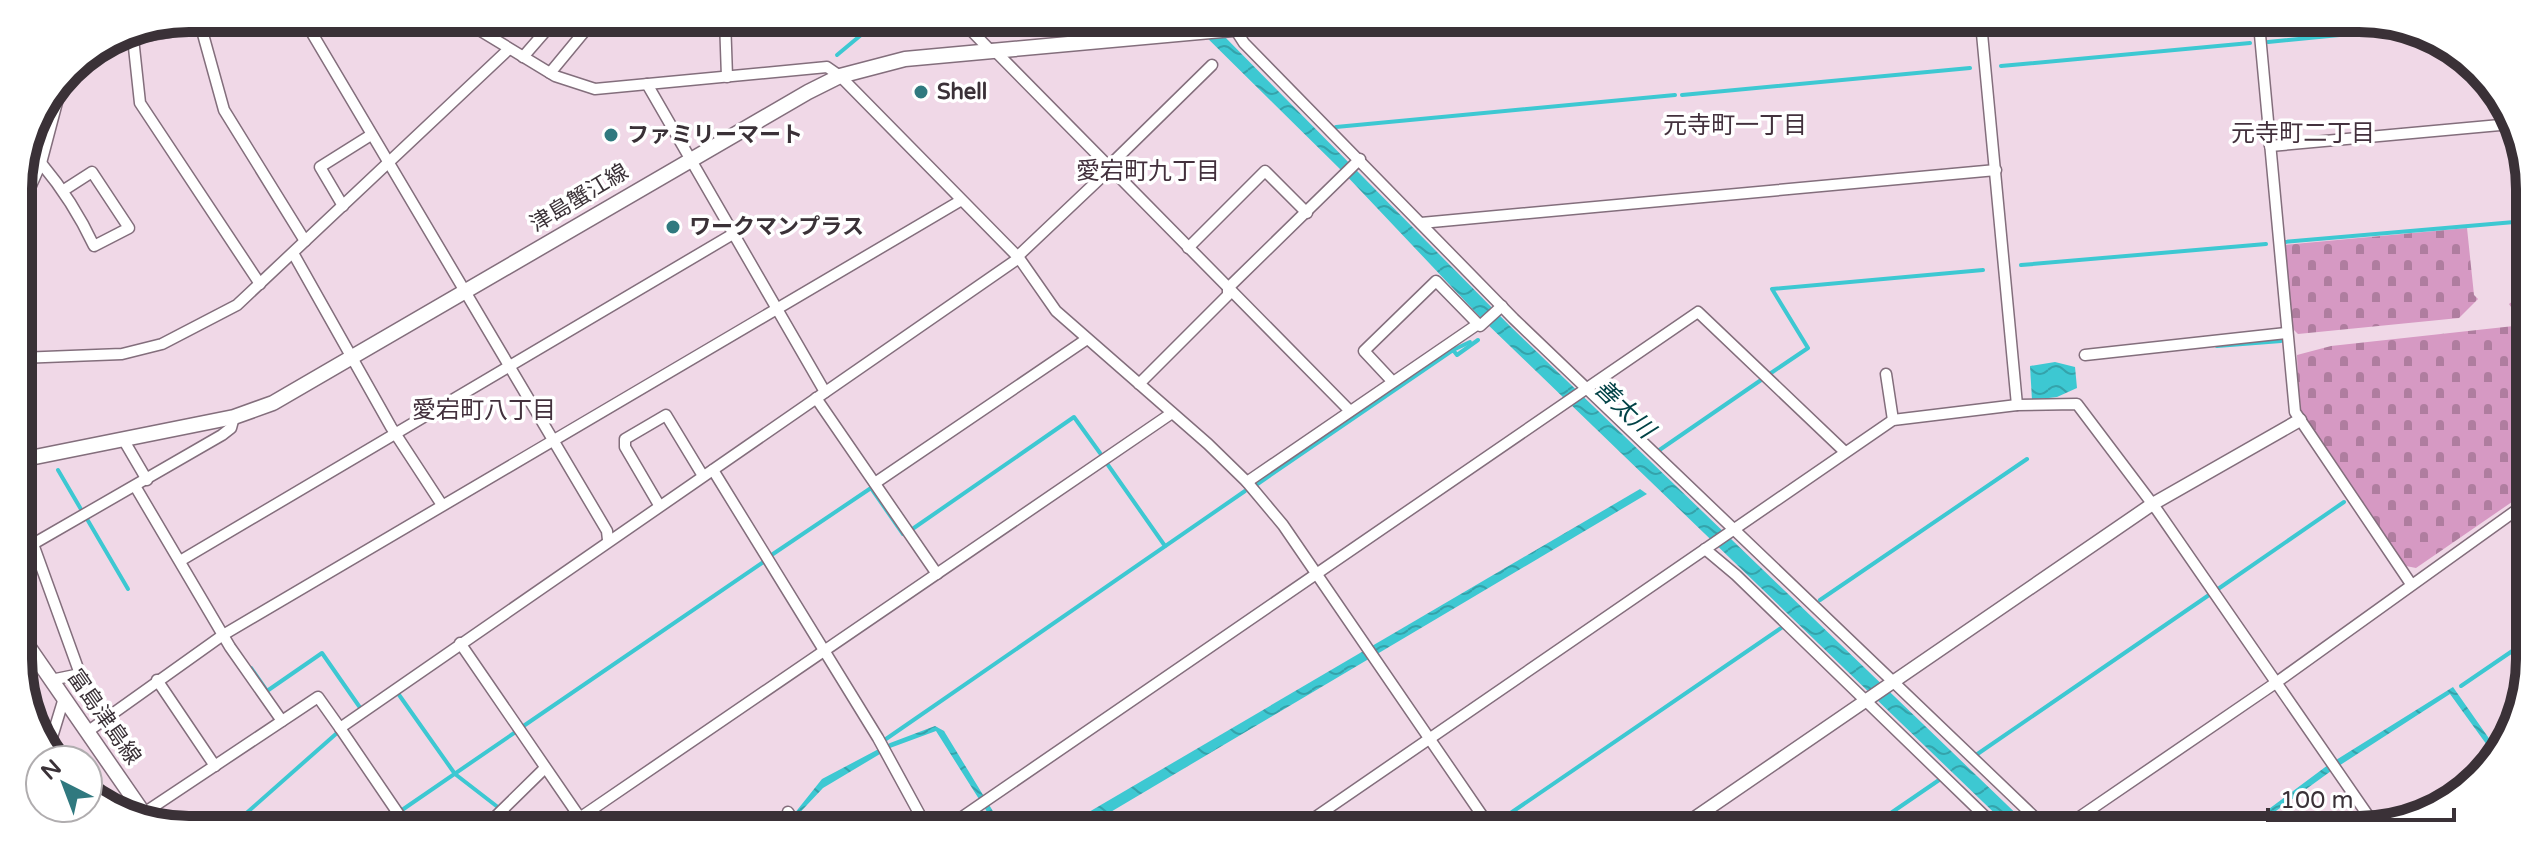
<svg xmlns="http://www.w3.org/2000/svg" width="2548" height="848" font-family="'Varela Round','Noto Sans JP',sans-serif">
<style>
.cemetery{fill:url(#cemetery-stones)}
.water{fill:url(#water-waves)}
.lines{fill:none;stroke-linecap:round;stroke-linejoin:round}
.stream{stroke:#3dc8d2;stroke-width:4}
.minor-casing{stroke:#836e7c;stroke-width:13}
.tertiary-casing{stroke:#836e7c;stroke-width:15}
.secondary-casing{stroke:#836e7c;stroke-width:17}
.minor{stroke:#fff;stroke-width:10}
.tertiary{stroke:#fff;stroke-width:12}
.secondary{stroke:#fff;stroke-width:14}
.poi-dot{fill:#30797f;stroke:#fff;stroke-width:3}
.labels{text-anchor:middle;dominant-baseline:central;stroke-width:7;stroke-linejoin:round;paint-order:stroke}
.poi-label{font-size:22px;font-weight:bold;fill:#3a3137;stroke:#fff;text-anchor:start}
.street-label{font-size:22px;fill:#3a3137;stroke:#fff}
.neighbourhood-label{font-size:24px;fill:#43313d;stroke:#fff}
.water-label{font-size:24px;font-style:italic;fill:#014246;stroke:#fff}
.rim{fill:none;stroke:#3a3137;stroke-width:10}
</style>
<defs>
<pattern id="cemetery-stones" width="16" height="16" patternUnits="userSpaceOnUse" patternTransform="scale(2)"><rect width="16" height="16" fill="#d699c3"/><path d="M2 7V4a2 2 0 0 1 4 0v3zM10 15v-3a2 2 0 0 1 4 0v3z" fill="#af7d9f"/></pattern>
<pattern id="water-waves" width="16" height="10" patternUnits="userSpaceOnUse" patternTransform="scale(2)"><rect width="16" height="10" fill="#3dc8d2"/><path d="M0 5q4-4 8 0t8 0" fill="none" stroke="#34a3ab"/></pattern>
</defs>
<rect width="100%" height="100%" fill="#f0d8e7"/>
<g class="cemetery">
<polygon points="2467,228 2474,295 2478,299 2459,318 2298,334 2292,328 2283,245"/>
<polygon points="2526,291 2525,493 2416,568 2406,566 2304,419 2299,409 2297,355 2331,346 2523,325 2509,304"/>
</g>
<g class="water">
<polygon points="1190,21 1207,21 1221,33 1510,326 2032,829 2011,829 1483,320 1342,171"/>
<polygon points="2055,362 2075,367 2077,388 2057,397 2032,400 2030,366"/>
<polygon points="1640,489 1647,494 1087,826 1065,826"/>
<polygon points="2453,687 2495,747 2492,752 2450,694 2331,771 2251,829 2242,829 2328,765"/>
<polygon points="935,726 944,731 1002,826 996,826 936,731 890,748 823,788 790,823 762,826 794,814 822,779 890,743"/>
</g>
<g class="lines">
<g class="stream">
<polyline points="2268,42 2411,28"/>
<polyline points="837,55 879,20"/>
<polyline points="2001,66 2250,43"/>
<polyline points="1682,95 1970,68"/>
<polyline points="1336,127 1675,95"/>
<polyline points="2284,242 2526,221"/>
<polyline points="2021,265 2266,244"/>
<polyline points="2217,346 2281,341"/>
<polyline points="1453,350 1470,342"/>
<polyline points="1771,373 1808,348 1772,289 1983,270"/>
<polyline points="1658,451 1764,378"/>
<polyline points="1108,465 1165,546"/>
<polyline points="58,470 82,511"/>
<polyline points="1256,485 1453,350 1457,355 1478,340"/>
<polyline points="87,519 128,589"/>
<polyline points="911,530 1074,417 1100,453"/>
<polyline points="773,554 871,488 903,534 906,533"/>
<polyline points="2218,589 2344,502"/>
<polyline points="1820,600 2027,459"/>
<polyline points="251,668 267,691 322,653 361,709"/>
<polyline points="2461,686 2524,643"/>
<polyline points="397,692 455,774 499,808"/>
<polyline points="522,727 765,561"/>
<polyline points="886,739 1245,491"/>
<polyline points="1976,755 2209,595"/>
<polyline points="402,810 517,731"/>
<polyline points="505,813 522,825"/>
<polyline points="1499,821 1784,626"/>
<polyline points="234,824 337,733"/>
<polyline points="383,825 394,816"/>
<polyline points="1869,828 1942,778"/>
</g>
<defs>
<g id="minor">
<polyline points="303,18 607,531 608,540"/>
<polyline points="461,19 555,76 595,89 827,67 840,76 1019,258 1056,311 1208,444 1247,482 1283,525 1490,827"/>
<polyline points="725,19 727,77"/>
<polyline points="961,20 990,50"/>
<polyline points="1981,23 2017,405"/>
<polyline points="2259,24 2295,412 2411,584"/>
<polyline points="201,27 224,110 305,241"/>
<polyline points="1235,29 1244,43 1514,319 2047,829"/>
<polyline points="113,38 133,38 251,18"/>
<polyline points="133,38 140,103 260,284"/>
<polyline points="993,49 1350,411"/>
<polyline points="523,57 556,19"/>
<polyline points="550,73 593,21 590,19"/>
<polyline points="647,84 825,392"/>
<polyline points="2270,146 2511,124"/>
<path d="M41,163C62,188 80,216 94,246L129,228L92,172L64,190"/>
<polyline points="1108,167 1212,65"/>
<polyline points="343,206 320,167 371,135"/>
<polyline points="19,213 41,163 65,72"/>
<polyline points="1421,223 1996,170"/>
<polyline points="1188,248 1265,171 1307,213"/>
<polyline points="293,253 391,427 442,505"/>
<polyline points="1018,256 1110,169"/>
<polyline points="1480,326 1502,306"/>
<polyline points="2085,355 2286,333"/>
<polyline points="19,358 122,354 162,344 237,305 509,49"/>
<polyline points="1886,374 1893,420"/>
<polyline points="1139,384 1228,295 1228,288 1360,159"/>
<polyline points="816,398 937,574"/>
<polyline points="123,439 147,480"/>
<polyline points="713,470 878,738 926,826"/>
<polyline points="1247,482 1478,324 1436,281 1364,351 1393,382"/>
<polyline points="875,483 1087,339"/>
<polyline points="135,486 230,647 282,721"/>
<polyline points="659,505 625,447 625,439 666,415 703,476"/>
<polyline points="20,522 33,544 80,674 51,680"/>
<polyline points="33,544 222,435 231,428 234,417"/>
<polyline points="1705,549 1736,575 1998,829"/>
<polyline points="180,561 733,234"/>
<polyline points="460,643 585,825"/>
<polyline points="157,680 215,766"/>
<polyline points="340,728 406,825"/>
<polyline points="87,732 223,635 960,201"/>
<polyline points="49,747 64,698"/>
<polyline points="788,812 790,815"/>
<polyline points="144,813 318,697 340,728 1019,258"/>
<polyline points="581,817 1172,413"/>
<polyline points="487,825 545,768"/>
<polyline points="949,826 1698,312 1845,452"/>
<polyline points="1301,827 1893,420 2017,405 2077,404 2157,510 2376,827"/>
<polyline points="2062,829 2277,682 2525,504"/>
</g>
<polyline id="tertiary" points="1680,828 2151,505 2300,420"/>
<g id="secondary">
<polyline points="20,460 234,417 273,403 808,92 840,76 905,59 1320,21"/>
<polyline points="21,636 151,824"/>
</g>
</defs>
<use href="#minor" class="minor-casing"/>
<use href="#tertiary" class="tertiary-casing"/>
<use href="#secondary" class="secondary-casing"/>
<use href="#minor" class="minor"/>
<use href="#tertiary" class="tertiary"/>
<use href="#secondary" class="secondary"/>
</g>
<g class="poi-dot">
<circle cx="921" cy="92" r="8"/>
<circle cx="611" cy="135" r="8"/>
<circle cx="673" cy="227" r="8"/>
</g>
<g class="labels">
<g class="poi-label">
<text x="937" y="92">Shell</text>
<text x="627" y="135">ファミリーマート</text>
<text x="689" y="227">ワークマンプラス</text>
</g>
<g class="street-label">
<text transform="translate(579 198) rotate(-31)">津島蟹江線</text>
<text transform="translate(104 717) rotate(55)">富島津島線</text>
</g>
<g class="neighbourhood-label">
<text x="1735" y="125">元寺町一丁目</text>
<text x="2303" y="133">元寺町二丁目</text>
<text x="1148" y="171">愛宕町九丁目</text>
<text x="484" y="410">愛宕町八丁目</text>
</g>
<g class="water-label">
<text transform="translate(1624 409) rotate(44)">善太川</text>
</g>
</g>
<path d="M0 0H2548V848H0ZM189 32H2359A157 157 0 0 1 2516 189V659A157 157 0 0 1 2359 816H189A157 157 0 0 1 32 659V189A157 157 0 0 1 189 32Z" fill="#fff" fill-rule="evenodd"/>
<path class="rim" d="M189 32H2359A157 157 0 0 1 2516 189V659A157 157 0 0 1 2359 816H189A157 157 0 0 1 32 659V189A157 157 0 0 1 189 32Z"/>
<g transform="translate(64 784) rotate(318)"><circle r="38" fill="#ffffff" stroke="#b0adaf" stroke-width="2"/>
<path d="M0-6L14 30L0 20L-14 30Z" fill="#30797f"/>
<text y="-12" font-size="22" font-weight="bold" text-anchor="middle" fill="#3a3137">N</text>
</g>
<path d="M2268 808v12h186v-12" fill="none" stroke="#3a3137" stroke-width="4"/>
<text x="2280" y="808" font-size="24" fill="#3a3137" stroke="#ffffff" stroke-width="6" paint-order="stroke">100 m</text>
</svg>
